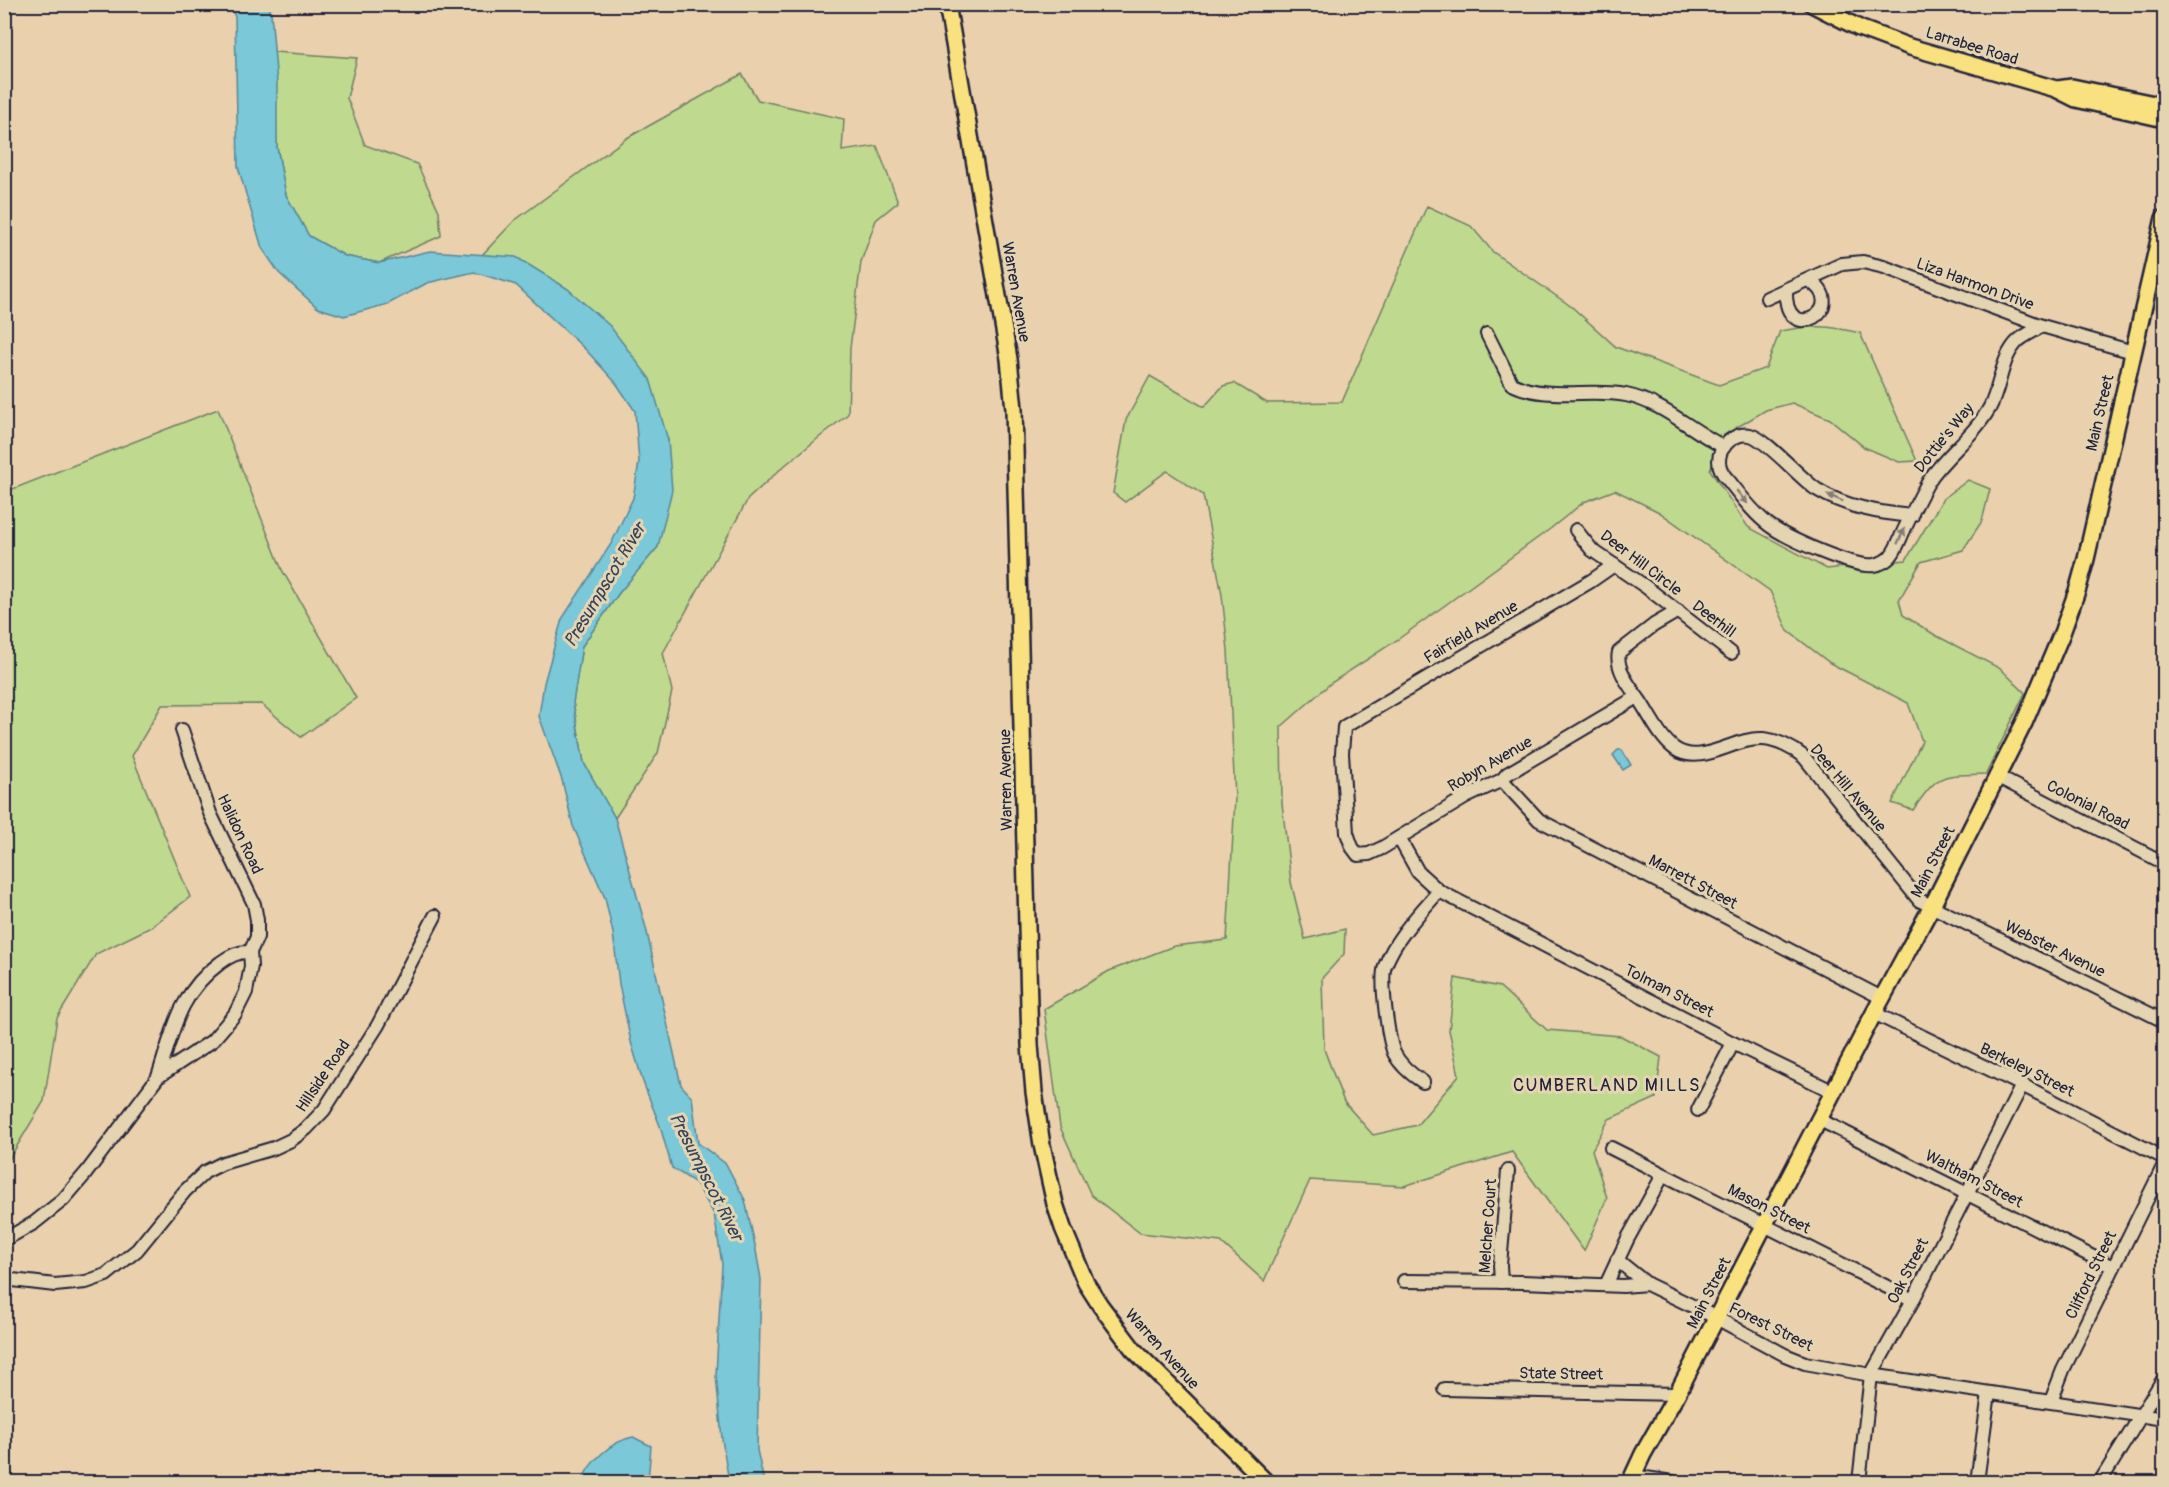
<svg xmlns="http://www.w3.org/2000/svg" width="2169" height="1487" font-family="Pangolin,sans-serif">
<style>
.green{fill:#bfd98f;stroke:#707e65;stroke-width:1.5}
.water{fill:#7ac8d8;stroke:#578699;stroke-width:1.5}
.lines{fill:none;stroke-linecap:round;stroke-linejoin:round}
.minor-casing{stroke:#22223b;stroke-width:16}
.major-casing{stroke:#22223b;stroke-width:20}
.minor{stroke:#e5d4b1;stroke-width:12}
.major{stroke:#fae180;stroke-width:15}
.oneway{fill:#847b76}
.labels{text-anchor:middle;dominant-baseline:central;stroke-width:6;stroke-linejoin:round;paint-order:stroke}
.street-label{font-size:16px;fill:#22223b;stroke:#e5d4b1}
.water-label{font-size:18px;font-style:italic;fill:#34435a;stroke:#e5d4b1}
.neighbourhood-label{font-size:18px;letter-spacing:1.5px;fill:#22223b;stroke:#e5d4b1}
</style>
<rect width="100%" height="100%" fill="#ead0ad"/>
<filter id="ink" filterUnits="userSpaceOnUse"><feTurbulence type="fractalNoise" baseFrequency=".0167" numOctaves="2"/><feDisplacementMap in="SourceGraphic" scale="12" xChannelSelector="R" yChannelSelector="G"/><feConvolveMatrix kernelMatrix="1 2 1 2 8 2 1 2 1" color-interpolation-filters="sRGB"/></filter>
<g filter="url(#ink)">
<g class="green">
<polygon points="274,52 357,58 347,98 365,145 417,164 439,211 441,236 379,263 345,256 309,236 286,195 277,147"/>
<polygon points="742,74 758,100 844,119 842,151 877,146 898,202 876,220 861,262 850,348 848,414 784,466 748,499 663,653 672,691 658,753 615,818 584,763 573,702 582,646 619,593 658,547 668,440 568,289 517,258 482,255 514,221 627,138"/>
<path d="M1427,206L1471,226L1493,252L1572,307L1616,347L1719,385L1766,368L1780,331C1813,325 1827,325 1860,333L1917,461L1899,462L1864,447L1830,419L1792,403L1766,410L1724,435L1710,470L1748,527L1827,569L1906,560L1943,499L1968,480L1990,489L1982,521L1963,550L1921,562L1899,600L1903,615L1935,635L2001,669L2025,693L1986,774C1941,776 1940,771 1913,810L1892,803L1922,741L1908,703L1830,663L1788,631L1770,591L1659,512L1615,490L1584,502L1550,529L1397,640L1331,683L1281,727L1282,803L1291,882L1305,939L1345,929L1344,954L1322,978L1324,1049L1344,1102L1373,1135L1417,1125L1459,1075L1449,1030L1455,978L1500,987L1547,1030L1621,1036L1661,1057L1656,1098L1609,1119L1592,1150L1607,1198L1584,1251L1512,1152L1404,1186L1310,1180L1264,1281L1221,1242L1140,1233L1091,1195L1060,1127L1044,1009L1109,971L1174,946L1227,940L1235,798L1228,650L1222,595L1203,495L1167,471L1125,502L1113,493L1126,420L1150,376L1204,407L1223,386L1234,383L1267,403L1342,402Z"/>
<polygon points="218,409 282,570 356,698 301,737 261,704 162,705 132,756 190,897 151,927 96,954 57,1018 44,1101 5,1166 5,492"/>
</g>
<g class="water">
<polygon points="230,5 268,5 271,12 277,84 277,147 286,195 309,236 345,256 379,263 430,251 516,257 568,289 610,326 650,379 668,440 672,490 658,547 619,593 582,646 573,703 584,763 615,818 646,928 681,1085 692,1097 698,1143 726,1164 745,1200 755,1245 761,1279 757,1450 764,1482 729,1482 722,1439 716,1375 722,1264 714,1214 696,1183 672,1168 660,1126 643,1082 631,1042 619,984 613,933 605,898 573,826 562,780 539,716 544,683 562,619 611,544 633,498 639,462 635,411 616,383 586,350 516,285 474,272 427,283 388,304 344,316 318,308 279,273 262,248 238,167 235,17"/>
<polygon points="1618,750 1622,750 1631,765 1623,770 1613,755"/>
<path d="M633,1437L651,1446L648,1482H582C588,1462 612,1441 633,1437Z"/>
</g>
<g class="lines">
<defs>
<g id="minor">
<path d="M1786,291C1784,349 1854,307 1808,280"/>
<polyline points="1767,298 1842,264 1863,262 1884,267 2042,326 2133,352"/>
<path d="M1487,334L1512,384C1548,401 1589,388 1626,395C1662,402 1692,431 1724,447"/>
<path d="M1912,516C1879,513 1845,507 1816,489C1800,478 1765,438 1750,435C1735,432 1719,446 1719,461C1719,469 1724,476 1729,481C1741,496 1753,513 1769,525C1786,538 1853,568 1874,565C1880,564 1886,561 1890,557C1897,549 1900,538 1905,528C1913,511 1921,493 1932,476C1950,452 1976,433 1990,407C2001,386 2001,356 2019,340C2025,335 2034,331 2042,326"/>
<polyline points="1576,530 1592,550 1646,587 1731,653"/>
<polyline points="1614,565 1591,581 1344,727 1342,753 1347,833 1352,847 1358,855 1369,854 1382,848 1466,797 1502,780 1507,774 1637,697"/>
<path d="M1678,611L1654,625L1619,652C1615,668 1630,687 1640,701C1650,716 1660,738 1675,749C1702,767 1734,737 1763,739C1777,740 1793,748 1804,757L1919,900L2164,1021"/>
<polyline points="1996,776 2164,863"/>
<polyline points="1502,780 1539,820 1882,998"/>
<polyline points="1399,838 1418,872 1439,891 1733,1043 1834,1092"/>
<polyline points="1874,1013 2022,1085 2164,1158"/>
<path d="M158,1077C173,1031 179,993 220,963C229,956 239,951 250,952"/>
<path d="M1423,1082C1412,1075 1400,1065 1394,1053C1388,1038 1380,980 1385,966C1396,937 1419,914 1439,891"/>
<polyline points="1698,1110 1733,1043"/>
<polyline points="1820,1120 2113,1267"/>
<polyline points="1611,1148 1913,1300"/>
<polyline points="4,1240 34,1223 63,1200 86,1173 158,1077 212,1041 235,1014 246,992 251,966 250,952 257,937 257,920 254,904 210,813 182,730"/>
<polyline points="1617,1260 1647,1284"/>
<polyline points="4,1279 55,1285 86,1282 106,1275 137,1250 185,1191 205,1172 223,1163 274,1148 291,1140 306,1129 324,1110 378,1025 435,916"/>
<polyline points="1404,1281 1523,1282 1623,1286 1647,1284 1707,1313 1785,1355 1805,1363 1871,1375 2164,1419"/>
<polyline points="1501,1282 1500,1265 1508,1171"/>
<polyline points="1606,1285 1628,1238 1663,1175"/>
<polyline points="1444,1389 1677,1394"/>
<polyline points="2051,1401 2063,1370 2164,1165"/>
<polyline points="1632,1476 1673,1482"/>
<polyline points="1859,1482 1871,1375 1913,1300 2022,1085"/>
<polyline points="1977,1482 1989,1393"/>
<polyline points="2100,1482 2164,1378"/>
</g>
<g id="major">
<polyline points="947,4 1009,359 1014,409 1030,1045 1034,1092 1042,1145 1055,1204 1063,1228 1086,1283 1100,1305 1133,1349 1266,1482"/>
<polyline points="1812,4 1859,28 1910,47 2056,89 2076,99 2164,119"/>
<polyline points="2058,89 2072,87 2164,106"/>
<polyline points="1630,1482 1643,1454 1677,1394 1874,1013 1932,906 2024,723 2062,633 2078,588 2086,559 2164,218"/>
</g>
</defs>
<use href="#minor" class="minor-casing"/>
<use href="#major" class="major-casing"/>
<use href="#minor" class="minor"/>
<use href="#major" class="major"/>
</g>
<defs><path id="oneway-solid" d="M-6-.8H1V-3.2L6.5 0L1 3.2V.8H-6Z" transform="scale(1.5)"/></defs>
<g class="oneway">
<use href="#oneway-solid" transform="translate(1742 497) rotate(50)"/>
<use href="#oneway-solid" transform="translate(1835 498) rotate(-157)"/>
<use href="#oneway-solid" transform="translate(1901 536) rotate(-65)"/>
</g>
</g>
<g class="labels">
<g class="street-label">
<text transform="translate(1972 46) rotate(17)">Larrabee Road</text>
<text transform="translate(1975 284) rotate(20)">Liza Harmon Drive</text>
<text transform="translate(1016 292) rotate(80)">Warren Avenue</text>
<text transform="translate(2100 413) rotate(-77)">Main Street</text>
<text transform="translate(1944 438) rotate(-51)">Dottie's Way</text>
<text transform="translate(1641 563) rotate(37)">Deer Hill Circle</text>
<text transform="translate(1714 619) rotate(37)">Deerhill</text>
<text transform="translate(1471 632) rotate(-31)">Fairfield Avenue</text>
<text transform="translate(1490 764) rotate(-30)">Robyn Avenue</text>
<text transform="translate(1006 780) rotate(-91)">Warren Avenue</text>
<text transform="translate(1848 788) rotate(50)">Deer Hill Avenue</text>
<text transform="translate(2088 805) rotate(27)">Colonial Road</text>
<text transform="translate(240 834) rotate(65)">Halidon Road</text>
<text transform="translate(1933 862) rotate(-63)">Main Street</text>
<text transform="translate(1693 882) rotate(28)">Marrett Street</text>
<text transform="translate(2055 949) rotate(26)">Webster Avenue</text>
<text transform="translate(1669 991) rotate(27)">Tolman Street</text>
<text transform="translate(2027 1070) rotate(26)">Berkeley Street</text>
<text transform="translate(323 1076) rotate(-56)">Hillside Road</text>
<text transform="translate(1974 1179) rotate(27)">Waltham Street</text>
<text transform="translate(1769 1209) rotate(27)">Mason Street</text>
<text transform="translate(1488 1226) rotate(-86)">Melcher Court</text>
<text transform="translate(1908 1271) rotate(-63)">Oak Street</text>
<text transform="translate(2091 1275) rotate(-64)">Clifford Street</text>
<text transform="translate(1709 1293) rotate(-63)">Main Street</text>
<text transform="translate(1771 1327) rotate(26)">Forest Street</text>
<text transform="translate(1162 1349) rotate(48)">Warren Avenue</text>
<text transform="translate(1561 1374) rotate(1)">State Street</text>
</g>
<g class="water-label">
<text transform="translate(605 585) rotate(-59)">Presumpscot River</text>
<text transform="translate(706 1177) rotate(63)">Presumpscot River</text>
</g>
<g class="neighbourhood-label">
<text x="1607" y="1085">CUMBERLAND MILLS</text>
</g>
</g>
<rect width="2169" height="1487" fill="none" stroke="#e5d4b1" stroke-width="24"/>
<rect x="12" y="12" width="2145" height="1463" fill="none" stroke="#22223b" stroke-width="2" filter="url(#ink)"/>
</svg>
